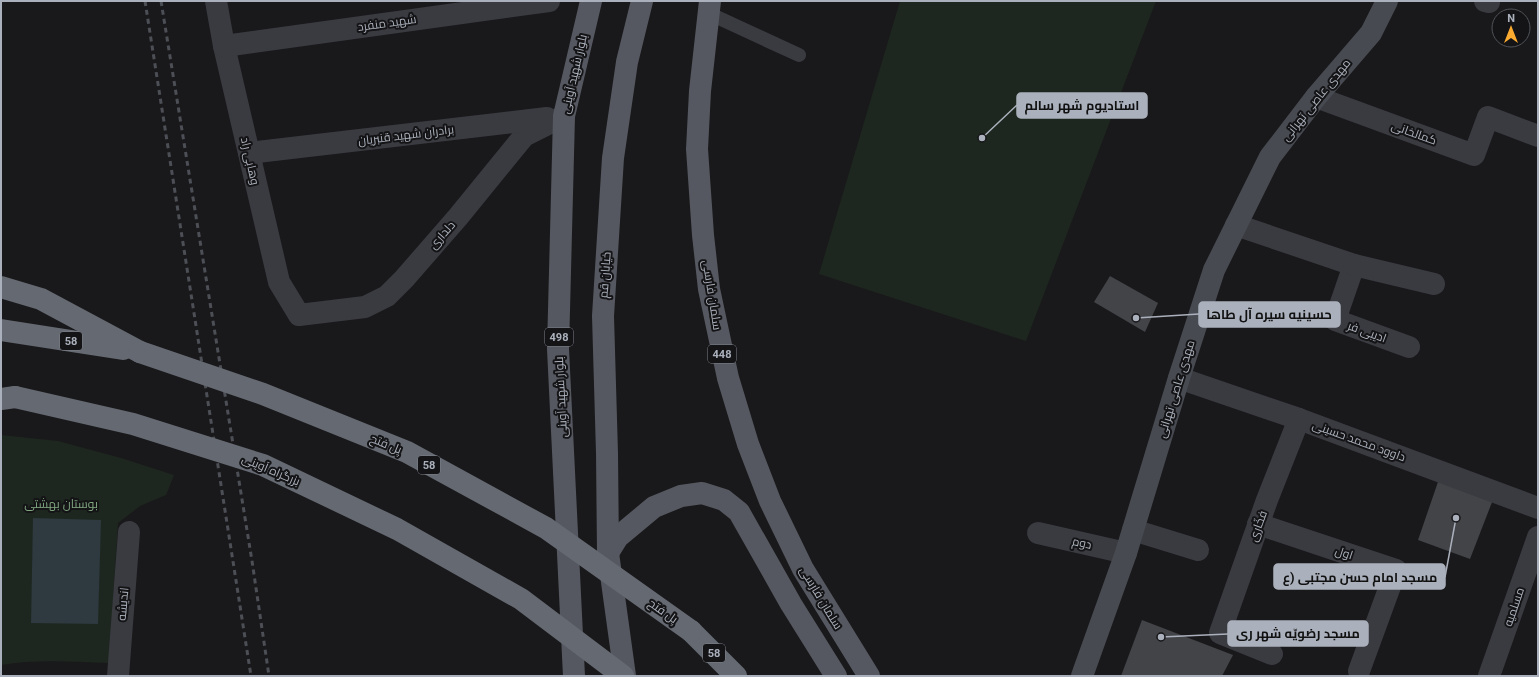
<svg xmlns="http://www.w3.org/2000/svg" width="1539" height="677" font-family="Roboto,Cairo,sans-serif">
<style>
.green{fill:#1e271f}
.water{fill:#2e3940}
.building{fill:#434448}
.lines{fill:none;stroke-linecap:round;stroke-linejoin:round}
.lane{stroke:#3a3b41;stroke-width:14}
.street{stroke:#3a3b41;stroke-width:22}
.secondary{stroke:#474a51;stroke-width:22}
.primary{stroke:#555860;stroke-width:22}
.highway{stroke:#656972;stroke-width:22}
.rail{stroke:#4d4f56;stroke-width:3;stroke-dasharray:5 4;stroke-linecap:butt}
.highway-bridge{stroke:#656972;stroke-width:22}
.labels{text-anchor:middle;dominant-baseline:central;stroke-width:4;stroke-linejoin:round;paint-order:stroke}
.shield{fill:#141416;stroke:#7e828a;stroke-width:1}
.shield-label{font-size:11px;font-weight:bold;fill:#abb1bc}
.street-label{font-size:12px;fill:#abb1bc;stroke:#141416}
.park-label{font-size:12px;fill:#81a781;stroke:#141416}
.leader{fill:none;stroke:#abb1bc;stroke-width:1.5}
.callout-dot{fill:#abb1bc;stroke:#141416;stroke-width:1.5}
.callout{fill:#abb1bc;stroke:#abb1bc;stroke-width:1.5}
.callout-label{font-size:13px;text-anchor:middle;font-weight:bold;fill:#111}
</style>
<rect width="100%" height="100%" fill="#19191b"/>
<g class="green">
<polygon points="900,1 1156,1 1026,341 819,274"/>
<path d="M1,435L58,441L121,458L174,475L166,495L140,506L118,523L109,663C73,662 36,659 1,665Z"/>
</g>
<polygon class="water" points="33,518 101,520 98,624 31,623"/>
<g class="building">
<polygon points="1110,276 1158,303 1145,332 1094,302"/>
<polygon points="1440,476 1494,497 1470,559 1418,540"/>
<polygon points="1142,620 1233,655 1222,676 1121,676"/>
</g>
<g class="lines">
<polyline class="lane" points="708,13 799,55"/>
<g class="street">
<polyline points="216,1 224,46 279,282 299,315 365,307 387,296 404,279 458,217 524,136 564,116"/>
<polyline points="1485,1 1489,2"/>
<polyline points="224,46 549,1"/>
<polyline points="1316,97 1474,155 1488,117 1538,136"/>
<polyline points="249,153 547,118"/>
<polyline points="1236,225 1354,265 1335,320 1409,347"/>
<polyline points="1354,265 1434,284"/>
<polyline points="1179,378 1299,419 1538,508"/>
<polyline points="1258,524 1396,570 1359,671"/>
<polyline points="1133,530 1198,550"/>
<polyline points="1038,533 1126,553"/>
<polyline points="1272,654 1220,633 1267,500 1299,419"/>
<polyline points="118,676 129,532"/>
<polyline points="1489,676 1538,537"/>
</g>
<polyline class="secondary" points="1082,676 1126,553 1179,378 1214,270 1270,157 1316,97 1371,33 1387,1"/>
<g class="primary">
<polyline points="710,1 700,91 697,149 703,235 709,289 728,378 748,444 770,501 803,569 869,676"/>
<polyline points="608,553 618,537 654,507 681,496 702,493 724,500 739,512 791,604 836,676"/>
<polyline points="574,676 558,349 564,116 591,1"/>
<polyline points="625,676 608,553 607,453 603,316 613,158 627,62 642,1"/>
</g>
<g class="highway">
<polyline points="1,287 41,299 140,352"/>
<polyline points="1,330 123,349"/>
<polyline points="1,399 15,397"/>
<polyline points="691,631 736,676"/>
</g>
<g class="rail">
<polyline points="145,1 251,676"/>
<polyline points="161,1 252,561 269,676"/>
</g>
<g class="highway-bridge">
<polyline points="140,352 263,394 407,452 546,528 691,631"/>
<polyline points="15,397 133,424 263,465 397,529 521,599 623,676"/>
</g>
</g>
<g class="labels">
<g class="shield">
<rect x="545" y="328" width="28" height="18" rx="3"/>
<rect x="60" y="332" width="22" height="18" rx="3"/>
<rect x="708" y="345" width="28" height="18" rx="3"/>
<rect x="418" y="456" width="22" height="18" rx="3"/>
<rect x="703" y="644" width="22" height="18" rx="3"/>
</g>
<g class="shield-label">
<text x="559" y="337">498</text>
<text x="71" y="341">58</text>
<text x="722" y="354">448</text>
<text x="429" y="465">58</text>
<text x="714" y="653">58</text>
</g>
<g class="street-label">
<text transform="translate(387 23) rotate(-8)">شهید منفرد</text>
<text transform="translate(574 74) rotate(-77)">بلوار شهید آوینی</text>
<text transform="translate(1316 100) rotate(-51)">مهدی عاصی تهرانی</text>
<text transform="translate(1414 133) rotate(20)">کمالخانی</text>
<text transform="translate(406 135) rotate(-7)">برادران شهید قنبریان</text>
<text transform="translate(250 161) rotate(77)">وهابی راد</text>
<text transform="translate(442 235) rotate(-49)">دلداری</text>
<text transform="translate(605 275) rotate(-86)">خیابان قم</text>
<text transform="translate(712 295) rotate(81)">سلمان فارسی</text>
<text transform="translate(1367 332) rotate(20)">ادیبی فر</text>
<text transform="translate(1176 389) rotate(-73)">مهدی عاصی تهرانی</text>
<text transform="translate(561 397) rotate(-93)">بلوار شهید آوینی</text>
<text transform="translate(1359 441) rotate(20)">داوود محمد حسینی</text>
<text transform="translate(386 444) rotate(22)">پل فتح</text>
<text transform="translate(271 470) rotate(23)">بزرگراه آوینی</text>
<text transform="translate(1258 526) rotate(-70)">فخّاری</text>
<text transform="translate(1082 543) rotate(13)">دوم</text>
<text transform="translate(1344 553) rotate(18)">اول</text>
<text transform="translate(821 598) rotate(59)">سلمان فارسی</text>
<text transform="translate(123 604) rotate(-85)">اندیشه</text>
<text transform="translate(1514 607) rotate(-71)">مسلمیه</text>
<text transform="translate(663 611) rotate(35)">پل فتح</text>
</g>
<g class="park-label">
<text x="61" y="504">بوستان بهشتی</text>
</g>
</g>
<path class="leader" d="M982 138L1017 105M1136 318L1199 314M1456 518L1445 577M1161 637L1228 634"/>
<g class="callout-dot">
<circle cx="982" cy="138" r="4"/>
<circle cx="1136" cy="318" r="4"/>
<circle cx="1456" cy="518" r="4"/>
<circle cx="1161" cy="637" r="4"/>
</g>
<g class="callout">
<rect x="1017" y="93" width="130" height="25" rx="4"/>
<rect x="1199" y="302" width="141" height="25" rx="4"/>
<rect x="1274" y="564" width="171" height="25" rx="4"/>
<rect x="1228" y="621" width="140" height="25" rx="4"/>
</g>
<g class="callout-label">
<text x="1082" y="110">استادیوم شهر سالم</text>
<text x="1269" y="319">حسینیه سیره آل طاها</text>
<text x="1360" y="582">مسجد امام حسن مجتبی (ع</text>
<text x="1298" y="638">مسجد رضویّه شهر ری</text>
</g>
<rect width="1539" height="677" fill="none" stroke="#abb1bc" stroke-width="4"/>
<g transform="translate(1511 28)"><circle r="19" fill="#141416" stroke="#505358"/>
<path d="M0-3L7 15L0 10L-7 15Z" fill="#fcab31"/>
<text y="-6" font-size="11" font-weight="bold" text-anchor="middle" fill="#abb1bc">N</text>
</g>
</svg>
